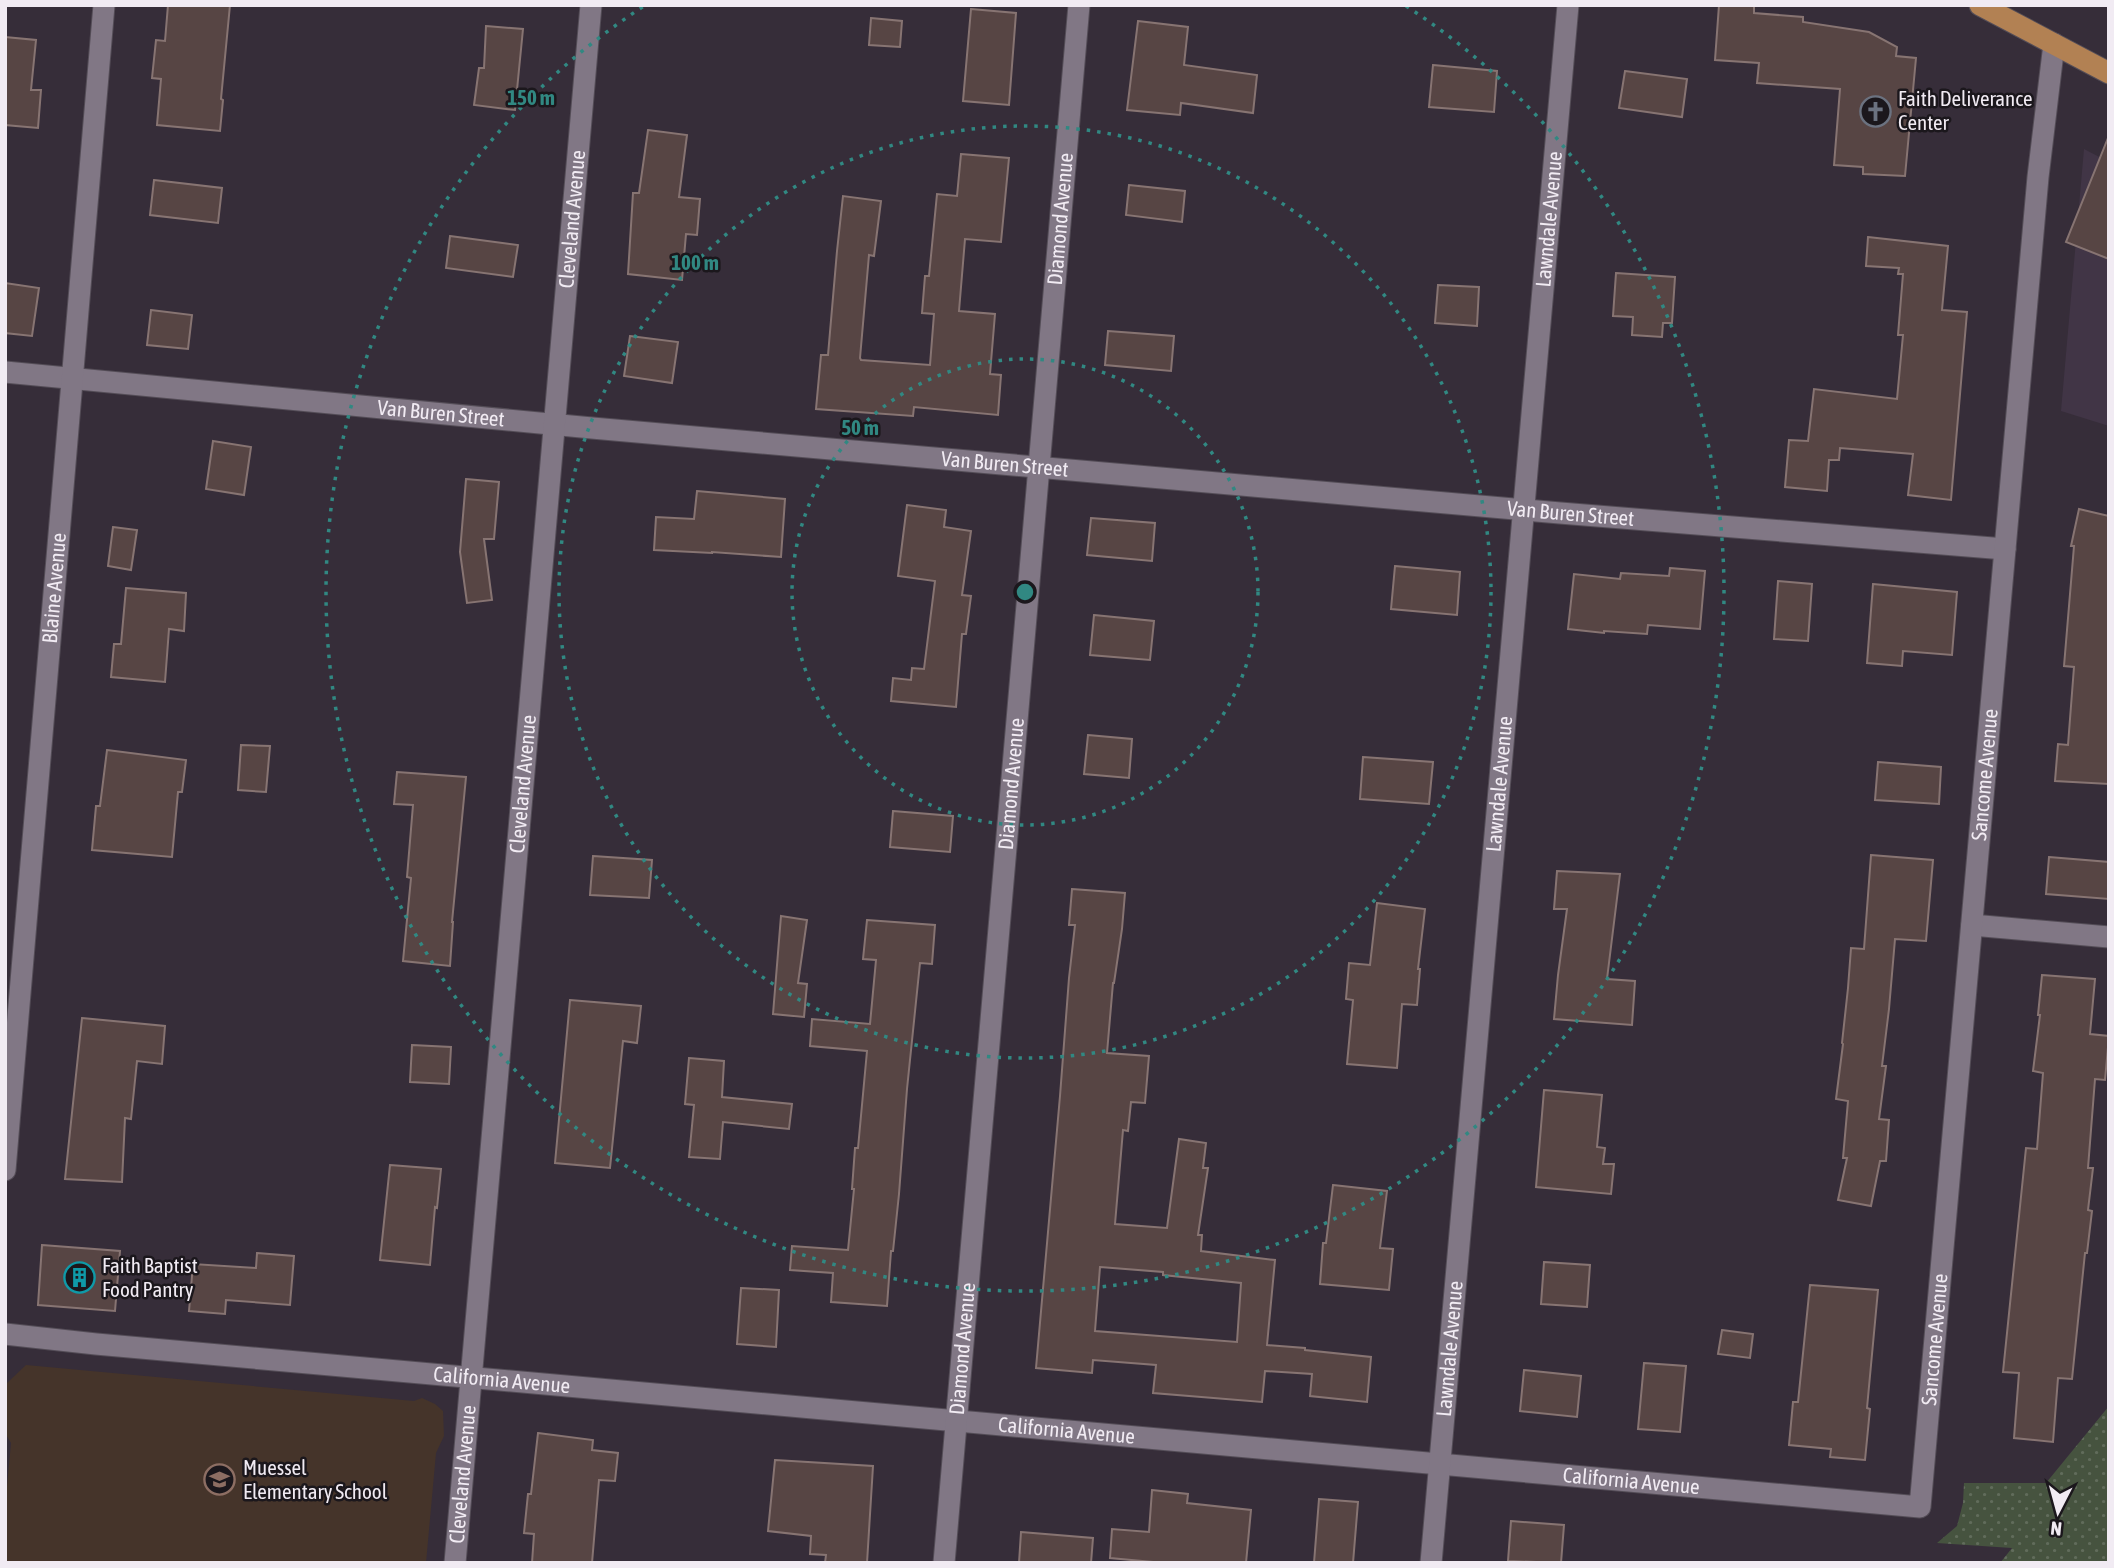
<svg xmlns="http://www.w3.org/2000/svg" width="2114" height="1568" viewBox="0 0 2114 1568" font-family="'Asap Condensed',sans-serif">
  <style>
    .built { fill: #413546 }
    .education { fill: #45342a }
    .green { fill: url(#green-dots) }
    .building { fill: #574544; stroke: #877472; stroke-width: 2; fill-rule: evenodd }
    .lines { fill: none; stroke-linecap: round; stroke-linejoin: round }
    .street-casing { stroke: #544d57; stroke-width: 23 }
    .secondary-casing { stroke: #544d57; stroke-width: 23 }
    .primary-casing { stroke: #544d57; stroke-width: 23 }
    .street { stroke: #817785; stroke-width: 21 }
    .secondary { stroke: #817785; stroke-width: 21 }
    .primary { stroke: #b28153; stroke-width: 21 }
    .ring { fill: none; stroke: #318882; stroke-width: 3.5; stroke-dasharray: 3.5 7 }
    .labels { text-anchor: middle; stroke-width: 5; stroke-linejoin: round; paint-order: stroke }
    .poi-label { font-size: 21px; fill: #f1ebf3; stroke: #1b171c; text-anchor: start }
    .street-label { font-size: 21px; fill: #f1ebf3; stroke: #1b171c }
    .centre { fill: #318882; stroke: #1b171c; stroke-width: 3.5 }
    .ring-label { font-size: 21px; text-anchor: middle; font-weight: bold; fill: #318882; stroke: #1b171c; stroke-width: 5; stroke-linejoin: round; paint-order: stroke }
  </style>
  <defs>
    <pattern id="green-dots" width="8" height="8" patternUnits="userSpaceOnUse" patternTransform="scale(1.75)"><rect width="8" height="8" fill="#46533f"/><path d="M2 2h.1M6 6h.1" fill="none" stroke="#616c5b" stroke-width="1.8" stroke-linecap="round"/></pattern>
  </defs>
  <rect width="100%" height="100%" fill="#362d39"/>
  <path class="built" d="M2084,149L2109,162V426L2061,411Z"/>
  <path class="education" d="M26,1365L414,1401L422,1398L435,1404L443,1411L444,1436L436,1453L426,1563H5V1508L11,1443L5,1433L6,1384Z"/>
  <path class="green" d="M2109,1406V1563H2000L2012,1548L1937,1543L1957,1526L1963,1503L1964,1483H2046Z"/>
  <path class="building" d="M168,5H230L221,99L223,100L220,131L157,125L161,79L152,78L156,40L165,41Z
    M1719,5H1754V13L1803,17V22L1869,32L1897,47L1896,56L1916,58L1905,176L1863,174V167L1834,165L1840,89L1757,83L1759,63L1715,60Z
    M971,9L1016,13L1009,105L963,101Z
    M871,18L902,21L900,47L869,45Z
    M1138,21L1188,27L1184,65L1257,75L1253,113L1181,103L1180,115L1127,110Z
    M486,26L523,29L515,110L474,105L479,68H484Z
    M5,37L36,40L31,90H41L38,128L5,125Z
    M1433,65L1497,71L1494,112L1429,107Z
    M1625,71L1687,79L1682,117L1619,108Z
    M648,130L687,135L679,197L700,199L697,235L686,234L682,280L628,274L633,193H639Z
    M2108,138L2109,139V259L2066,242Z
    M961,154L1009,158L1001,242L965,239L959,311L995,314L990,374L1001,375L998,415L914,407L913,416L816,409L821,355H828L837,251L843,196L881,201L874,256L869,255L860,358L861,360L930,365L934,314L922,313L925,276H929L937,194L957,196Z
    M154,180L222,188L218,223L150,215Z
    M1129,185L1185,191L1182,222L1126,215Z
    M450,236L518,245L513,277L446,268Z
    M1868,237L1948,246L1942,310L1967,312L1951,500L1908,495L1913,454L1840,448L1839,460H1829L1827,491L1785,487L1789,440L1808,441L1814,389L1897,399L1903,335H1898L1903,274H1898L1899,268L1866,266Z
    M1616,273L1675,277L1672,323H1663L1662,337L1632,335L1633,317L1613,316Z
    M5,283L39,288L32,336L5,333Z
    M1438,285L1479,287L1477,326L1435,323Z
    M151,310L192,315L188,349L147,345Z
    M1108,331L1174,336L1171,371L1105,365Z
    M630,336L678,342L672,383L624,376Z
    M213,441L251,447L244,495L206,489Z
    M466,479L499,482L494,539H484L492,600L467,603L460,552Z
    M697,491L785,499L781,557L712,552V553L654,550L656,517L694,519Z
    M907,505L946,510L944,527L971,531L962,595L971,596L966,634H962L956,707L891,701L893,678L911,680L912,668L924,669L935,581L898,576Z
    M2079,509L2109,516V784L2055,781L2058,744L2068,745L2074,667L2064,666L2074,546H2071Z
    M1091,518L1155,523L1152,561L1087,555Z
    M113,527L137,530L131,570L108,566Z
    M1395,566L1460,572L1457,615L1391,609Z
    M1670,568L1705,571L1700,629L1648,625L1647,634L1604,631V633L1568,629L1574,574L1620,579L1621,573L1669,576Z
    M1778,581L1812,584L1808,641L1774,639Z
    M1873,584L1957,592L1952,655L1903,651L1902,666L1867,663Z
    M126,588L186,593L184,631L169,629L165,682L111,677L114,644H121Z
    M1094,615L1154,621L1150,660L1090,655Z
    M1088,735L1132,739L1129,778L1084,774Z
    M241,745L270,746L266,792L238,790Z
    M107,750L186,760L182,792H178L172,857L92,850L96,806H100Z
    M1363,757L1433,762L1429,804L1360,799Z
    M1878,762L1941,767L1939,804L1875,800Z
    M397,772L466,777L452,922H453L450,966L403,961L411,878L407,877L413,805L394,804Z
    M893,811L953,816L950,852L890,847Z
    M1871,855L1933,860L1926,941L1895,939L1889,1009L1882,1066H1886L1879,1119L1889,1120L1886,1161H1880L1871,1206L1838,1200L1847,1158H1843L1848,1101L1836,1099L1843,1044L1842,1043L1848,988L1851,948L1864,949Z
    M593,856L652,860L649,898L590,895Z
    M2049,857L2109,862V899L2046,894Z
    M1557,871L1620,874L1607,979L1635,981L1632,1025L1554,1019L1558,975L1567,909H1554Z
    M1072,889L1125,893L1122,929L1114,983H1113L1107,1053L1149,1056L1145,1103L1131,1102L1128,1131L1123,1130L1115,1224L1167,1228L1179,1139L1206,1143L1203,1168H1208L1198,1235H1202L1201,1251L1275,1260L1267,1345L1305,1348V1350L1371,1357L1367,1402L1310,1396L1312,1374L1265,1371L1262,1402L1153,1393L1156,1365L1093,1360L1092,1373L1036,1368L1060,1096L1069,978L1075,925H1069ZM1100,1267L1163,1272V1275L1241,1283L1237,1342L1095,1331Z
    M1377,903L1425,909L1418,969H1420L1417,1005L1402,1004L1397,1068L1347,1064L1353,1000L1346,999L1349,963L1370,965Z
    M781,916L807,920L798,983L807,984L804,1017L773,1014Z
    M867,920L935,925L932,964L920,963L907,1089L899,1194L893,1251H891L887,1306L831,1302L833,1273L790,1270L792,1246L848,1250L854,1189H852L855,1148H858L867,1051L810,1046L812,1019L870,1024L876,960L863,959Z
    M2042,975L2095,979L2090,1034L2109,1036L2105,1080L2095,1079L2088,1168H2093L2088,1210L2092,1211L2087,1253H2085L2072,1379L2058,1378L2053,1442L2014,1438L2019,1373L2003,1372L2026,1148L2037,1149L2043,1073L2033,1071L2040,1015H2038Z
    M570,1000L641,1006L637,1043L623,1041L610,1168L555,1163Z
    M82,1018L165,1026L162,1064L137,1061L131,1119L125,1118L122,1182L65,1179Z
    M412,1045L451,1047L449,1084L410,1082Z
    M689,1058L724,1061L722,1097L792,1104L789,1129L723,1122L720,1159L689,1157L694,1105L685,1104Z
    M1544,1090L1602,1095L1597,1147L1605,1148L1603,1164H1614L1611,1194L1536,1187Z
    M390,1165L441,1169L437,1208L435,1207L430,1265L380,1260Z
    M1333,1185L1387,1191L1380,1248L1393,1249L1389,1290L1320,1284L1323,1243H1326Z
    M42,1245L120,1251L115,1311L38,1305Z
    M257,1253L294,1256L290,1305L226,1300L225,1314L189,1311L193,1264L256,1268Z
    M1544,1262L1590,1265L1587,1307L1541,1304Z
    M1810,1285L1878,1290L1867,1408L1870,1409L1865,1460L1830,1457L1831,1449L1789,1445L1793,1402H1798Z
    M741,1288L779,1290L776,1347L737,1344Z
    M1722,1330L1753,1334L1750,1358L1718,1354Z
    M1644,1363L1686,1366L1680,1432L1638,1429Z
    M1524,1370L1581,1376L1577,1417L1520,1411Z
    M538,1433L593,1440L592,1450L618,1453L615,1481L599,1480L592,1563H532L534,1534L524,1533L528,1494H531Z
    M775,1460L873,1466L867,1563H825L826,1555L810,1554L811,1536L768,1531Z
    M1152,1490L1188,1494L1187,1503L1251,1510L1246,1563H1164L1110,1558L1112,1529L1149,1532Z
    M1319,1499L1358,1502L1353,1563H1314Z
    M1511,1521L1564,1525L1561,1563L1508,1561Z
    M1021,1532L1093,1538L1091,1563H1019Z"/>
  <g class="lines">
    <defs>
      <g id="street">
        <path id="s1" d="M5,372L592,428L1560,513L2005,549"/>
        <path d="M1972,925L2109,937"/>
        <path id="s2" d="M5,1170L104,5"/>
        <path id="s3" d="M5,1334L96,1344L1920,1507L2038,177L2054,44"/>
        <path id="s4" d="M455,1563L591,5"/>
        <path id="s5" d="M1431,1563L1568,5"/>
      </g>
      <g id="secondary">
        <path id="s6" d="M944,1563L1079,5"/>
      </g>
      <path id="primary" d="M1980,5L2109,73"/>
    </defs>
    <use href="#street" class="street-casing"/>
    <use href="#secondary" class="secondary-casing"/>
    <use href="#primary" class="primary-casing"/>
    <use href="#street" class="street"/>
    <use href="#secondary" class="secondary"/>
    <use href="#primary" class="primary"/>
  </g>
  <g class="ring">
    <circle cx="1025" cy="592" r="233"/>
    <circle cx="1025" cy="592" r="466"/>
    <path d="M1406 6A699 699 0 1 1 644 6"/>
  </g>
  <defs>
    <symbol id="church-ring" viewBox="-11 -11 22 22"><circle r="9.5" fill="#1b171c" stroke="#6b7280" stroke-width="1.5"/><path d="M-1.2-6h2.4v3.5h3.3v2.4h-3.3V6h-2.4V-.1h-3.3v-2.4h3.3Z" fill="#6b7280"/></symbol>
    <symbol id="building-ring" viewBox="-11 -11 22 22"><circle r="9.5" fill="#1b171c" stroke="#0f9aa8" stroke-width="1.5"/><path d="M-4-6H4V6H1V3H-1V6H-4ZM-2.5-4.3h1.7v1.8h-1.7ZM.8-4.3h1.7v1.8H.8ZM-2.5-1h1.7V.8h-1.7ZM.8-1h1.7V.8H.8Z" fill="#0f9aa8"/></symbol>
    <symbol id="school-ring" viewBox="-11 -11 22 22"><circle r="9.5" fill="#1b171c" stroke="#8d6e63" stroke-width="1.5"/><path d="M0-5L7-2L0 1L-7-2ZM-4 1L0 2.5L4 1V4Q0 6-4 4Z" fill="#8d6e63"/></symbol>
  </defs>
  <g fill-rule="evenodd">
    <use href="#church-ring" x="1858" y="94" width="35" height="35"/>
    <use href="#building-ring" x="62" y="1260" width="35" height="35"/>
    <use href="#school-ring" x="202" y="1462" width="35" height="35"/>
  </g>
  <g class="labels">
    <g class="poi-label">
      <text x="1898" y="106">Faith Deliverance<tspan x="1898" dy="24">Center</tspan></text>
      <text x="102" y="1273">Faith Baptist<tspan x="102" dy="24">Food Pantry</tspan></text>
      <text x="243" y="1475">Muessel<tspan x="243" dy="24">Elementary School</tspan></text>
    </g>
    <g class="street-label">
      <text dy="7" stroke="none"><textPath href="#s4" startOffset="1349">Cleveland Avenue</textPath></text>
      <text dy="7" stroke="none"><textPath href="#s6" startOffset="1349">Diamond Avenue</textPath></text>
      <text dy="7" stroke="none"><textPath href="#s5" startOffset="1349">Lawndale Avenue</textPath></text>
      <text dy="7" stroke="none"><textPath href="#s1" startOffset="438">Van Buren Street</textPath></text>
      <text dy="7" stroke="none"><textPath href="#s1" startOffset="1004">Van Buren Street</textPath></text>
      <text dy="7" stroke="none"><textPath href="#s1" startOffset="1572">Van Buren Street</textPath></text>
      <text dy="7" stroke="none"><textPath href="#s2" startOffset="584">Blaine Avenue</textPath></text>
      <text dy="7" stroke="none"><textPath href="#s3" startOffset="2658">Sancome Avenue</textPath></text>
      <text dy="7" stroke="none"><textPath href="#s4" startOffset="782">Cleveland Avenue</textPath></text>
      <text dy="7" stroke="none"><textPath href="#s6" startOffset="782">Diamond Avenue</textPath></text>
      <text dy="7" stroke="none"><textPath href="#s5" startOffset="782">Lawndale Avenue</textPath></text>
      <text dy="7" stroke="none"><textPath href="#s3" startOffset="2091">Sancome Avenue</textPath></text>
      <text dy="7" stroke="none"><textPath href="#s6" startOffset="215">Diamond Avenue</textPath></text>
      <text dy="7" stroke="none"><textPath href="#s5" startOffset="215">Lawndale Avenue</textPath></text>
      <text dy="7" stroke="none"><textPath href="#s3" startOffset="499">California Avenue</textPath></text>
      <text dy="7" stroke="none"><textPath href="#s3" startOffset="1066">California Avenue</textPath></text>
      <text dy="7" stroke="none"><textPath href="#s4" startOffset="89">Cleveland Avenue</textPath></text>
      <text dy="7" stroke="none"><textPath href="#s3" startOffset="1633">California Avenue</textPath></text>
    </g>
  </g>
  <circle cx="1025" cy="592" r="10" class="centre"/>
  <g class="ring-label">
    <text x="531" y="105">150 m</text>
    <text x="695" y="270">100 m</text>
    <text x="860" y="435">50 m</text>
  </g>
  <rect width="2114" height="1568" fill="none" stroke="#f1ebf3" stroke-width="14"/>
  <g transform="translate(2058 1512) rotate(186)" stroke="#1b171c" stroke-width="5" paint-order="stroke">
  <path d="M0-5L12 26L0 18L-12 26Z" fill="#f1ebf3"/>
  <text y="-10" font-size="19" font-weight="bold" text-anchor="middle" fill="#f1ebf3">N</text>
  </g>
</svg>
